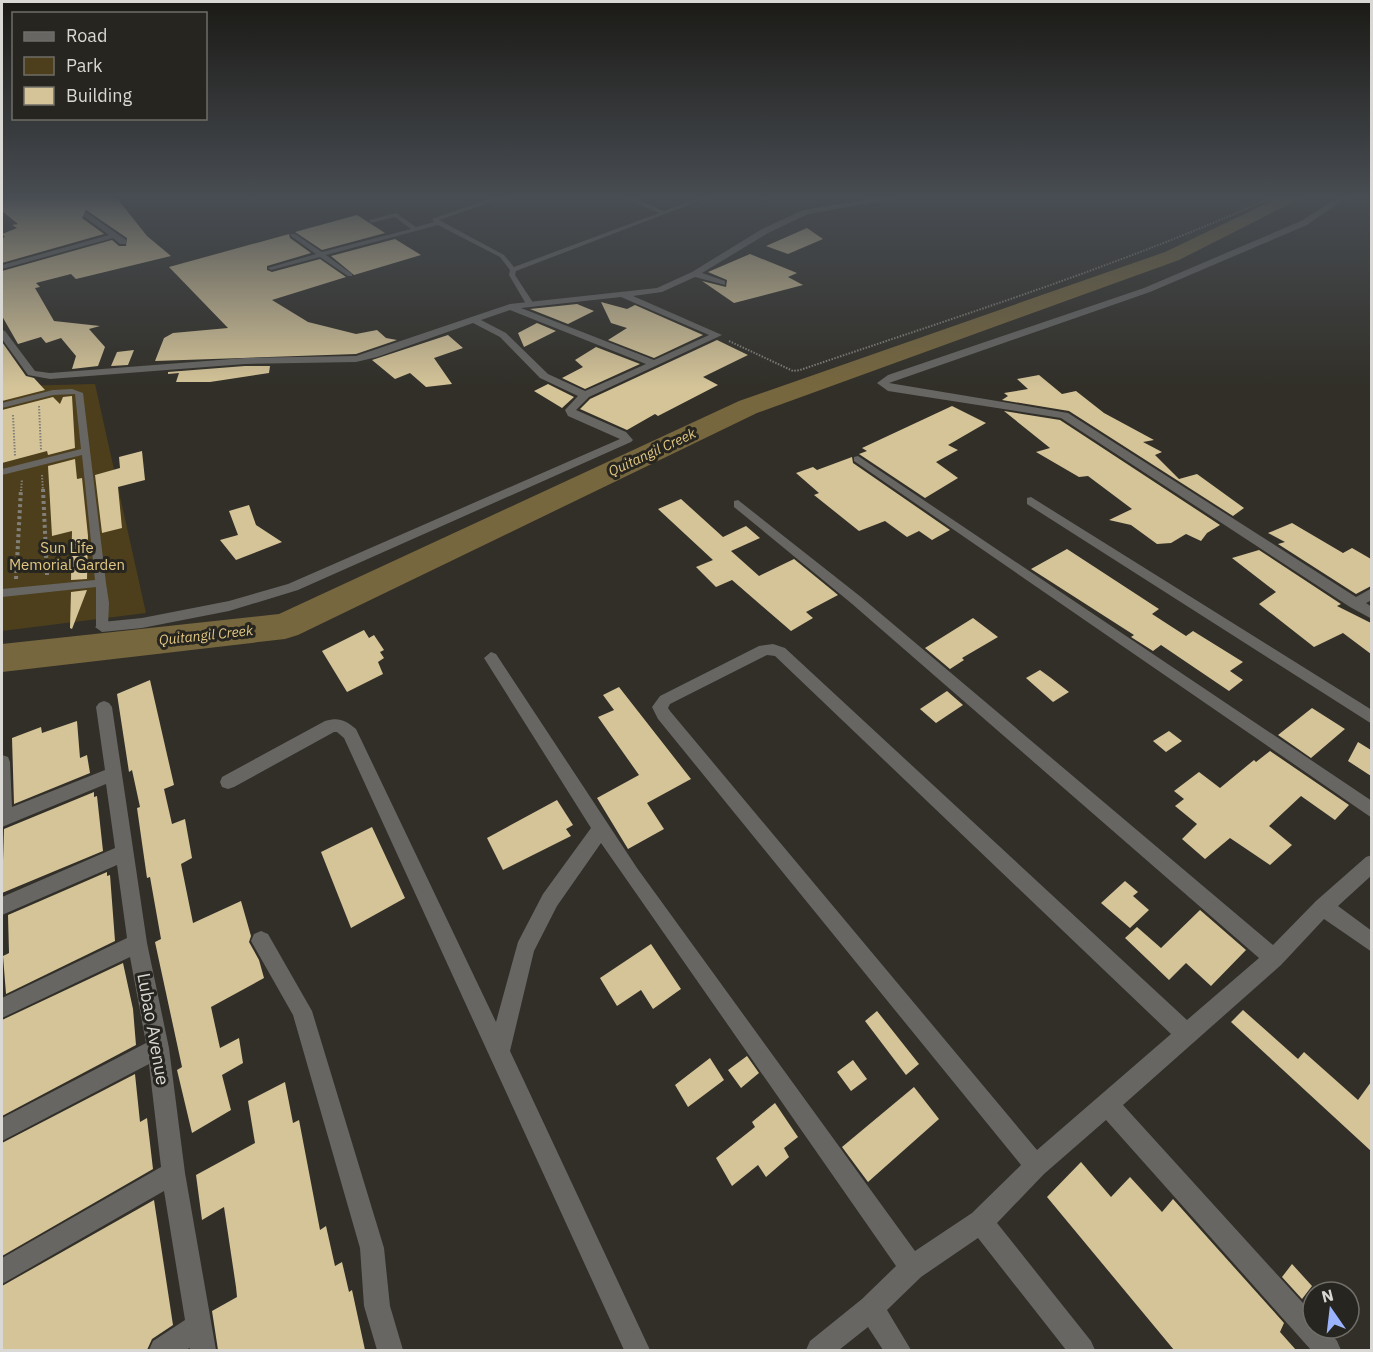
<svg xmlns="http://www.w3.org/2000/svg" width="1373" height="1352" viewBox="0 0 1373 1352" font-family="'IBM Plex Sans',sans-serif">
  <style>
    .green { fill: #4d3f1b }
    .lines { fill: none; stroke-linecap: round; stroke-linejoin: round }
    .river { fill: #77673e; fill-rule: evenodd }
    .building { fill: #d5c498 }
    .path-far1 { stroke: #817f79; stroke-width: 2; stroke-dasharray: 1.5 1.5; stroke-linecap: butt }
    .path { stroke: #817f79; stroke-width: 4; stroke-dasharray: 3 3; stroke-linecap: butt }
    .lane { fill: #676663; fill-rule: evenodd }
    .street { fill: #676663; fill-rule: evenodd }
    .labels { text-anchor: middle; stroke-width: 6; stroke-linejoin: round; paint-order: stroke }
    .far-water-label { font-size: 14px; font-style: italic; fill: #e2c884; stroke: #27251f }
    .park-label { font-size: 15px; fill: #e1c783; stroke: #27251f }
    .near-street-label { font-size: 18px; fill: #dad8d4; stroke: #27251f }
  </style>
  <rect width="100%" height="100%" fill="#312f28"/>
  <path class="green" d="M95,384L146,613L2,631V390L17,386Z"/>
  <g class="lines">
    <path class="river" d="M1280,197H1303L1179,260L757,413L298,635L285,639L2,672V644L279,614L739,401L1165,252Z"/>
  </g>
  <path class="building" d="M2,197H116L147,236L171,256L76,279L71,274L36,283L40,287L35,288L54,321L100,326L89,329L105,347L98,366L72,369L76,356L61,338L46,343L41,337L18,344L2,316V271L112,240L119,246H126L127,238L86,210L82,218L104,234L2,263V238L5,237L2,234L17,228L12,225L18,224L2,211Z
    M357,215L385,233L322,250L295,232Z
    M807,228L823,239L788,254L766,246Z
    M289,234L290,238L311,253L267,266V270L272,272L320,259L346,277L272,300L308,322L356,334L377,330L386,338L397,340L356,354L155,361L164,338L173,333L228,328L169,267Z
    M395,239L421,255L354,275L331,256Z
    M750,254L797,273L788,277L803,285L734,303L702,281L726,287L727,280L708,272Z
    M601,302L627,309L635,305L703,335L654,358L608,340L627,328L611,323Z
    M577,304L594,311L568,324L530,309Z
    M537,323L556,331L524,347L518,333Z
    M448,335L463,348L434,358L452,384L426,387L410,373L395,379L372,360Z
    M717,340L748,355L703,377L718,385L658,416L655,414L627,430L580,409L590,399Z
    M2,342L26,376L34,378L45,390L2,401Z
    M596,347L640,364L585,389L562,378L583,367L575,360Z
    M134,350L128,365L111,366L117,352Z
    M245,366H270L269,373L210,382H176L179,373L168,374V372Z
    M1039,375L1062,394L1076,391L1104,413L1154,440L1143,442L1162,452L1155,455L1179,479L1197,474L1244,508L1233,516L1069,411L1002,400L1008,396L1004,393L1028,389L1017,379Z
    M548,384L574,397L562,408L534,391Z
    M72,396L75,448L48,455L47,451L2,463V410L53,397L60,404L63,397Z
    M952,406L986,423L948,445L958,450L936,462L958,478L925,498L859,454L867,451L862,448Z
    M1004,411L1060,420L1220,525L1207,533L1201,541L1186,534L1171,543L1157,544L1131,525L1109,520L1132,509L1088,476L1079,477L1036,452L1050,448Z
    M142,451L145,480L118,487L122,528L102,533L95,475L120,468L119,457Z
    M852,457L853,463L950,530L932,540L919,531L907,537L885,521L859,531L814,495L819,493L796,473L813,467L817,470Z
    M75,459L77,479L82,478L88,536L87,579L71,580L72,531L52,536L48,466Z
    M681,499L723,537L746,526L760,538L731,551L759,576L794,559L838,595L806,612L813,618L791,631L732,580L716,587L696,567L713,560L658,509Z
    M249,505L256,525L282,542L236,560L220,540L238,535L229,511Z
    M1292,523L1343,553L1352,548L1371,559V586L1356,594L1278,544L1285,542L1268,533Z
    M1067,549L1159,609L1152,614L1186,636L1193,631L1243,662L1230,671L1243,680L1229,691L1161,645L1153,651L1131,637L1134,635L1031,569Z
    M1259,550L1341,604L1337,606L1371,623V654L1343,633L1314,647L1259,604L1276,592L1232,558Z
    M87,590L72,629L70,628L71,592Z
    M973,618L998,637L962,658L964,660L950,669L925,648Z
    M364,630L369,638L374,635L384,650L380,652L384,658L378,662L383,674L347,692L322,651Z
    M1040,670L1051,678L1069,692L1053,702L1026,678Z
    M150,680L174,785L164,789L172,824L185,819L192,858L181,864L193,923L241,901L251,936L249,942L259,960L264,978L211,1007L220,1048L239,1038L243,1063L222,1075L231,1110L192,1133L177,1070L182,1067L155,942L161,939L150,877L147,878L137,808L140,807L132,770L129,772L117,694Z
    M619,687L691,779L647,803L664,829L628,849L597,798L639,775L598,717L614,710L603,695Z
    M947,691L963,705L936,723L920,709Z
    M1312,708L1345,729L1311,758L1278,735Z
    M77,721L80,758L87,755L90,773L14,804L12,738L41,727L42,733Z
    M1169,731L1182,741L1166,752L1153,741Z
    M1358,742L1371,750V776L1348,761Z
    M1270,751L1349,805L1335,820L1301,796L1269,826L1292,845L1270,865L1230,838L1205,859L1182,839L1197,824L1175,806L1184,799L1174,791L1199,772L1220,788L1254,760L1256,762Z
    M94,792V797L97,796L103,851L2,893L4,829Z
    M557,800L573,825L566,829L571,836L503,870L487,838Z
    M372,827L405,898L351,928L321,852Z
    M107,872V876L110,875L115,941L6,994L3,956L9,953L8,915Z
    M1125,881L1138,892L1133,896L1149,910L1130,928L1101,903Z
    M1200,910L1246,950L1211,986L1186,963L1169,980L1125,938L1137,927L1161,948Z
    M651,944L681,989L653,1009L641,990L617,1006L600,978Z
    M123,963L133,1009L136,1045L2,1116V1020Z
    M1243,1010L1298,1059L1304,1052L1358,1100L1371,1082V1151L1231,1022Z
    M877,1011L919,1064L906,1075L865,1021Z
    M747,1056L759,1073L741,1088L728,1070Z
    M710,1058L724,1080L688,1107L675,1085Z
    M853,1060L867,1079L851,1091L837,1072Z
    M135,1074L140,1122L147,1118L153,1169L2,1256V1143Z
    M285,1082L293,1123L299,1120L320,1230L326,1226L335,1266L342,1262L349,1292L352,1290L365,1350H218L212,1311L237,1297L236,1287L224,1207L202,1220L196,1175L255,1143L248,1101Z
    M914,1087L939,1119L868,1182L842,1147Z
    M775,1103L798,1137L784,1148L789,1157L766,1177L758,1165L732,1186L716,1158L755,1127L752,1122Z
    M1081,1162L1111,1197L1130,1177L1162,1212L1173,1199L1284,1323L1280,1332L1296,1350H1174L1047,1197Z
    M154,1200L173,1325L152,1339L147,1350H2V1286Z
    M1292,1264L1312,1286L1302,1299L1282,1277Z"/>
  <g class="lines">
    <path class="path-far1" d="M729,341L793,371L800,370C959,316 1120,266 1273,197
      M39,406L41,450
      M13,415L15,456
      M42,475L43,491
      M21,491L22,479"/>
    <path class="path" d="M43,489L47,575
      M16,579L21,489"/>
    <path class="lane" d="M495,197H505L439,220L504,255L514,267L659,213L622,197H631L664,211L700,197H709L516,271L515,275L534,304L530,306L526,304L509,275L510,270L500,257L438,225L326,255L352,274V276H348L320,257L271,270L268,268L316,254L291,236V234H295L322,252L411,229L395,217L371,223L369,220L396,213L416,227L434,222L432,219Z
      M72,389L83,393L106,583L109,603L108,627L102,631L96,627V587L2,597V589L95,580L82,455L2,475V469L81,449L75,394L53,395L2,408V403L53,390Z"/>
    <path class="street" d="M883,197H902L808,214L768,233L702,273L725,281V285L695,277L662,292L633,296L722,335L589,397L576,410L626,432L633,440L631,442L298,590L229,611L142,628L102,632L95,627L102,622L142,618L229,601L288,584L620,439L568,416L565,410L578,396L540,378L500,337L473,323L377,357L356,362L245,364L50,379L28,375L2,339V330L5,331L35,371L50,373L245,358L356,356L510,304L657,288L692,272L762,229L803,210ZM621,297L709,335L654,360L521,308ZM510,310L646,364L585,391L548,374L506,333L481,320Z
      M1339,197H1347L1307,225L1150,292L889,383L1068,413L1356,597L1372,588V600L1366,603L1372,607V619L1350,607L1061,418L888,391L877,383L888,375L1144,288L1301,221Z
      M86,212L126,240V244H120L113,238L2,269V265L109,235L83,216Z
      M858,456L1372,801V818L854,461V457Z
      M1031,497L1372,710V724L1027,504V498Z
      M738,500L861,597L1273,945L1316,901L1366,857L1372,855V875L1338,906L1372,931V952L1324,919L1281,965L1123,1105L1313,1314V1328H1326L1337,1341L1341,1350H1311L1106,1120L1044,1174L997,1223L1091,1341L1095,1350H1066L978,1238L921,1277L887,1310L911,1350H883L868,1327L839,1350H806L810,1341L862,1299L896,1266L601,843L557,906L534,951L510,1051L650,1350H624L344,738L337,732H334L234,787L228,789L222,787L220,782L222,777L325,721C339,717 345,720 356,729L496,1022L518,942L543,894L591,828L484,658L491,652L496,654L637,868L915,1251L972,1213L1021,1165L658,719L652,707L660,696L759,646L773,644L785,648L1187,1020L1259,958L851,603L734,507V501ZM767,655L775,656L1171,1034L1037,1150L670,711L668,708L670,704Z
      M104,701L109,703L112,707L147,943L169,1048L185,1173L216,1350H190V1348L185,1350H149L153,1341L185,1320L164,1191L2,1284V1258L161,1167L149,1064L2,1141V1118L146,1043L130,957L2,1018V998L127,938L117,865L2,915V897L115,848L106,784L2,827V755L8,757L10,762L12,807L105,770L96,707L99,703Z
      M261,931L268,934L312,1011L384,1248L390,1306L403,1350H377L364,1306L360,1248L293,1015L251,941L254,934Z"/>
  </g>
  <linearGradient id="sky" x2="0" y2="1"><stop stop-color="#1b1a16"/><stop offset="0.51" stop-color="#484d53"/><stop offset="1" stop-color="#484d53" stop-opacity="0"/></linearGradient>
  <rect width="1373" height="387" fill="url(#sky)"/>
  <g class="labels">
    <g class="far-water-label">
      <text transform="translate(652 452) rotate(-25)" y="5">Quitangil Creek</text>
      <text transform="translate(206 635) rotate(-6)" y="5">Quitangil Creek</text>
    </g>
    <g class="park-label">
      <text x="67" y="553">Sun Life<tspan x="67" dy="17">Memorial Garden</tspan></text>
    </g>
    <g class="near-street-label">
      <text transform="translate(153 1029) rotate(80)" y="6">Lubao Avenue</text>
    </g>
  </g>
  <rect width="1373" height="1352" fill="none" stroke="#dad8d4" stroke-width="6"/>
  <rect x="12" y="12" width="195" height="108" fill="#27251f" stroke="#6f6d67" stroke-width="1.5"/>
  <rect x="24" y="32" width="30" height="9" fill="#676663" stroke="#6f6d67" stroke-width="1.5"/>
  <text x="66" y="42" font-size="18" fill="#dad8d4">Road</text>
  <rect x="24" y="57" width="30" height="18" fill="#4d3f1b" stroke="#6f6d67" stroke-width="1.5"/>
  <text x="66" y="72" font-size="18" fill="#dad8d4">Park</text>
  <rect x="24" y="87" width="30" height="18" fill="#d5c498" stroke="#6f6d67" stroke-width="1.5"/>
  <text x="66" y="102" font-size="18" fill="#dad8d4">Building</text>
  <g transform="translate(1331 1310) rotate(346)"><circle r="28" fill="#27251f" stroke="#6f6d67" stroke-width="1.5"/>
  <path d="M0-4.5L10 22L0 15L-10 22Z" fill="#9bb4fd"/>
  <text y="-9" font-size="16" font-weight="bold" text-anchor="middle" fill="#dad8d4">N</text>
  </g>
</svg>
